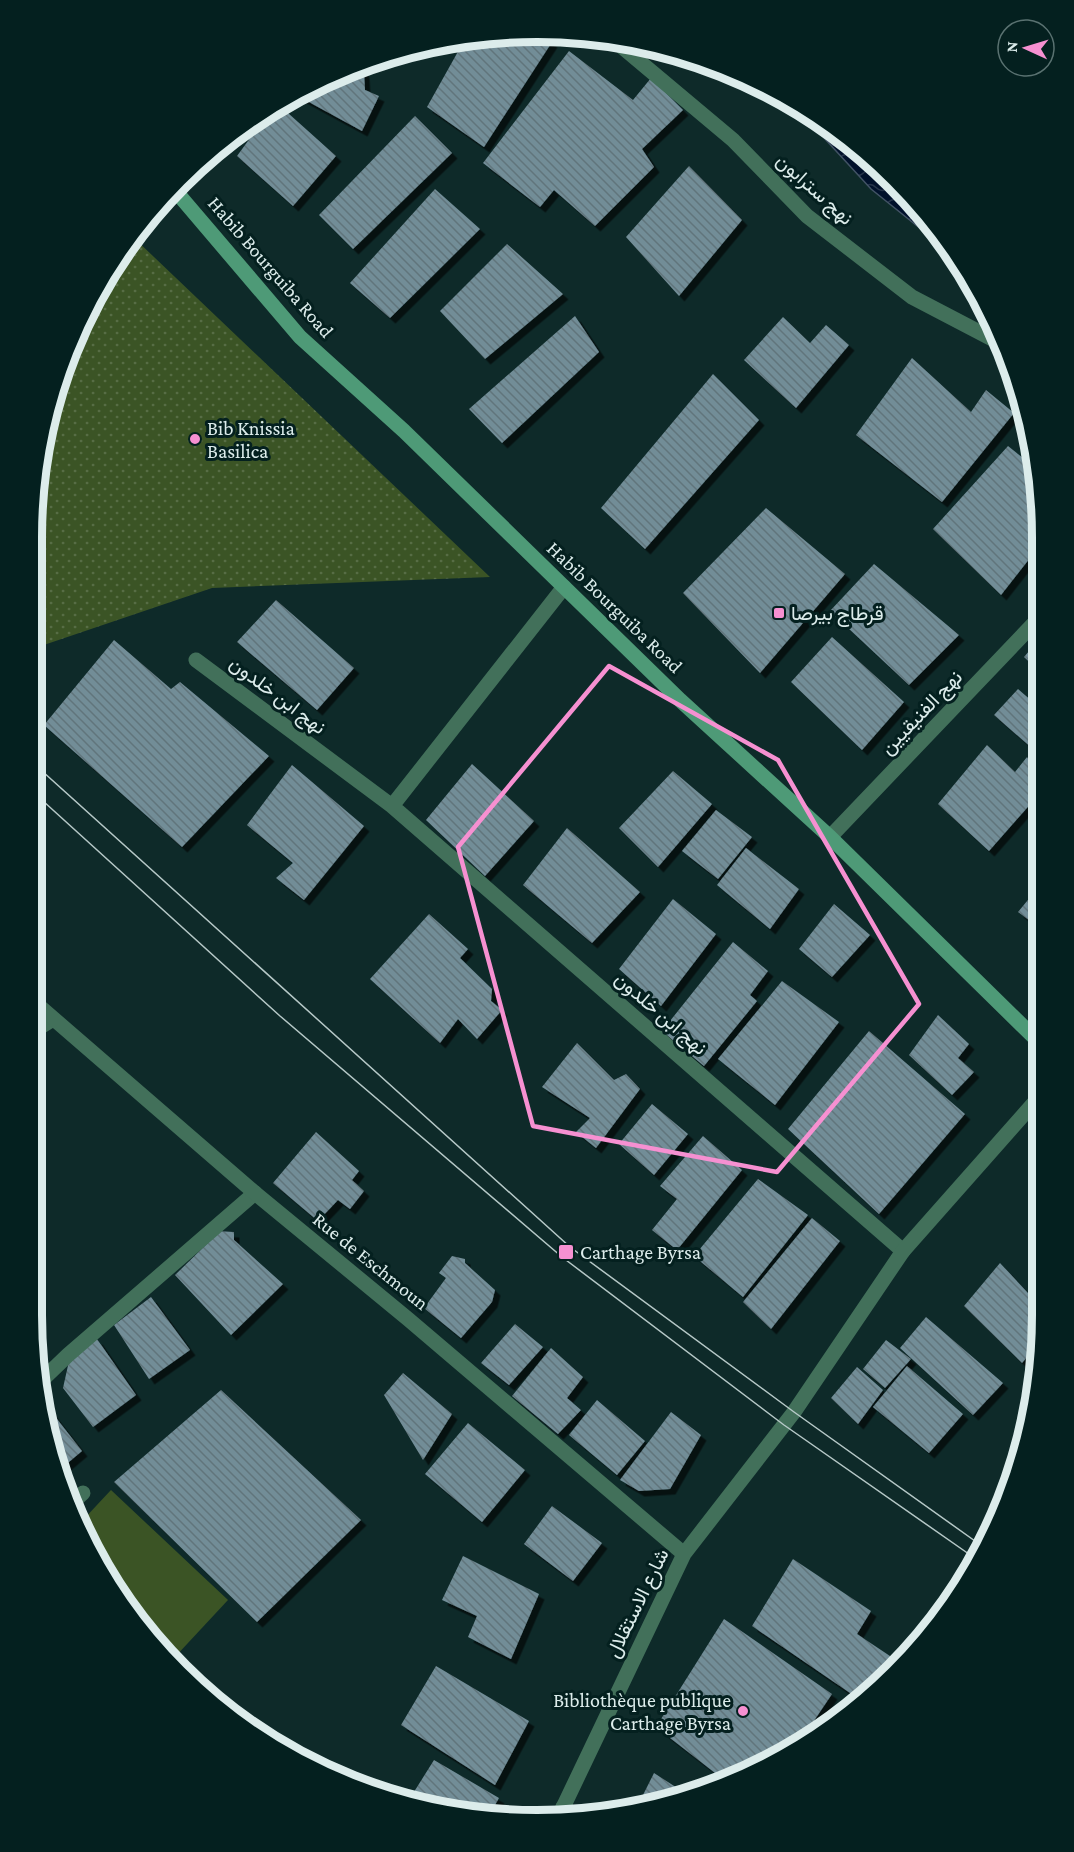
<svg xmlns="http://www.w3.org/2000/svg" width="1074" height="1852" viewBox="0 0 1074 1852" font-family="'Crimson Pro',Vazirmatn,serif">
  <style>
    .grass { fill: url(#grass-dots) }
    .pitch { fill: #3b5425 }
    .water { fill: url(#water-waves); stroke: #425365; stroke-width: 1.5 }
    .building { fill: url(#building-back-hatch); filter: url(#shadow) }
    .lines { fill: none; stroke-linecap: round; stroke-linejoin: round }
    .service { stroke: #42705a; stroke-width: 15 }
    .minor { stroke: #42705a; stroke-width: 15 }
    .tertiary { stroke: #42705a; stroke-width: 15 }
    .secondary { stroke: #4e9a77; stroke-width: 15 }
    .tram { stroke: #b6c8c7; stroke-width: 1.5 }
    .marked { fill: none; stroke: #f690d1; stroke-width: 4.5; stroke-linejoin: round }
    .poi-dot { fill: #f690d1; stroke: #04201f; stroke-width: 2 }
    .labels { text-anchor: middle; stroke-width: 6; stroke-linejoin: round; paint-order: stroke }
    .street-label { font-size: 20px; fill: #dceceb; stroke: #04201f }
    .poi-label { font-size: 20px; fill: #dceceb; stroke: #04201f; text-anchor: start }
    .rim { fill: none; stroke: #dceceb; stroke-width: 8 }
  </style>
  <defs>
    <pattern id="grass-dots" width="8" height="8" patternUnits="userSpaceOnUse" patternTransform="scale(1.5)"><rect width="8" height="8" fill="#3b5425"/><path d="M2 2h.1M6 6h.1" fill="none" stroke="#576d45" stroke-width="1.8" stroke-linecap="round"/></pattern>
    <pattern id="water-waves" width="16" height="10" patternUnits="userSpaceOnUse" patternTransform="scale(1.5)"><rect width="16" height="10" fill="#00112b"/><path d="M0 5q4-4 8 0t8 0" fill="none" stroke="#25344a"/></pattern>
    <pattern id="building-back-hatch" width="6" height="6" patternUnits="userSpaceOnUse" patternTransform="scale(1.5)"><rect width="6" height="6" fill="#728d97"/><path d="M-1 5l2 2M0 0l6 6M5-1l2 2" fill="none" stroke="#61747b"/></pattern>
    <filter id="shadow"><feDropShadow dx="5.5" dy="5.5" stdDeviation="0" flood-color="#0009"/></filter>
  </defs>
  <rect width="100%" height="100%" fill="#0e2a29"/>
  <path class="grass" d="M133,237L490,577L212,588L32,649L33,504L58,374L117,256Z"/>
  <path class="pitch" d="M111,1490L228,1600L174,1658L136,1622L82,1521Z"/>
  <path class="water" d="M791,102L818,117L895,180L952,254L871,189Z"/>
  <path class="building" d="M534,32L552,42L484,147L427,107L465,39Z
    M569,51L633,100L651,78L683,110L642,149L654,167L595,226L554,190L540,207L483,163Z
    M361,65L364,73L365,90L379,96L362,131L296,95L343,70Z
    M279,105L336,156L293,206L237,156L272,108Z
    M415,116L452,153L353,249L319,215Z
    M689,166L742,220L679,296L626,237Z
    M435,189L480,229L390,318L350,283Z
    M507,244L563,294L485,359L440,311Z
    M575,316L599,352L502,443L469,409Z
    M783,317L810,343L826,325L849,345L796,408L744,360Z
    M912,358L971,412L986,390L1014,413L942,502L856,435Z
    M713,374L759,420L645,549L601,508Z
    M1008,446L1034,467L1041,504V544L1001,595L933,529Z
    M766,508L845,574L760,673L683,593Z
    M874,564L959,635L909,685L830,611Z
    M276,600L354,668L317,710L237,642Z
    M832,637L904,702L862,750L791,682Z
    M1041,637V673L1024,657Z
    M114,640L171,689L180,682L269,756L182,847L44,725Z
    M1018,689L1041,709V756L994,715Z
    M987,745L1015,772L1027,757L1041,773V792L989,851L938,804Z
    M472,764L534,821L485,876L426,820Z
    M292,765L364,826L304,900L276,878L293,863L247,825Z
    M673,771L712,804L658,867L619,828Z
    M716,810L752,837L718,879L682,851Z
    M567,828L640,892L592,943L523,885Z
    M746,848L799,889L770,929L717,885Z
    M1041,884V929L1018,912Z
    M673,899L716,934L661,1006L619,969Z
    M834,904L870,935L832,977L799,949Z
    M429,914L468,949L460,958L492,989L491,1001L502,1010L477,1039L458,1019L440,1043L370,979Z
    M733,942L768,971L750,995L757,1001L704,1066L662,1031Z
    M782,981L839,1022L775,1105L718,1059Z
    M938,1015L969,1044L958,1058L974,1072L952,1095L909,1055Z
    M869,1031L965,1114L879,1214L788,1129Z
    M577,1043L614,1080L626,1074L640,1089L596,1148L576,1132L590,1118L542,1087Z
    M652,1104L688,1134L654,1175L619,1144Z
    M316,1132L359,1171L352,1180L364,1191L350,1209L338,1200L318,1221L273,1183Z
    M703,1136L742,1170L677,1250L652,1230L677,1199L660,1186Z
    M758,1179L808,1215L743,1297L694,1256Z
    M1041,1182V1199L1033,1192Z
    M812,1218L840,1241L771,1329L743,1302Z
    M217,1231L234,1232V1240L283,1284L231,1335L175,1275L215,1236Z
    M452,1256L465,1259V1263L495,1290L492,1302L461,1338L424,1308L446,1278L439,1273Z
    M1000,1263L1041,1307V1340L1022,1363L964,1306Z
    M151,1297L190,1350L149,1379L114,1325Z
    M926,1317L1003,1383L973,1415L900,1348Z
    M515,1324L543,1347L509,1385L481,1363Z
    M97,1339L136,1395L93,1427L63,1388L69,1361Z
    M886,1340L911,1359L885,1388L863,1369Z
    M551,1348L583,1377L567,1398L581,1410L558,1434L512,1396Z
    M907,1366L963,1414L929,1453L873,1407Z
    M857,1367L883,1390L858,1424L831,1398Z
    M403,1373L452,1414L423,1460L384,1395Z
    M221,1390L361,1520L257,1622L114,1482Z
    M597,1400L645,1441L617,1475L569,1435Z
    M46,1405L82,1451L57,1472Z
    M671,1412L701,1435L670,1489L639,1491L620,1480Z
    M468,1423L525,1470L482,1522L425,1474Z
    M1005,1496H1006L990,1530L984,1527Z
    M552,1506L602,1543L573,1581L524,1544Z
    M463,1556L539,1594L511,1659L468,1637L477,1616L442,1600Z
    M793,1559L871,1611L857,1634L899,1662L870,1695L841,1713L853,1695L752,1626Z
    M724,1619L832,1694L803,1737L728,1783L656,1727Z
    M436,1666L529,1721L495,1785L401,1725Z
    M434,1760L499,1798L491,1812L407,1803Z
    M654,1773L685,1793L645,1802L641,1799Z"/>
  <g class="lines">
    <path class="service" d="M72,1503L83,1493"/>
    <path class="minor" d="M619,40L621,46L733,140L807,216L912,297L1002,344
      M196,660L392,806L903,1251
      M392,806L564,587
      M830,837L1041,616
      M32,1032L53,1019
      M42,1380L68,1355L255,1193
      M563,1807L578,1817"/>
    <path class="tertiary" d="M32,1000L255,1193L408,1319L684,1554
      M558,1818L684,1554L794,1412L903,1251L1041,1095"/>
    <path class="secondary" d="M173,188L300,337L404,431L680,700L830,837L1041,1044"/>
    <path class="tram" d="M32,762L570,1247L794,1412L982,1546
      M32,791L280,1016L562,1257L784,1425L976,1559"/>
  </g>
  <path class="marked" d="M609,666L778,760L919,1004L777,1172L533,1126L458,847Z"/>
  <g class="poi-dot">
    <circle cx="195" cy="439" r="6"/>
    <rect x="773" y="607" width="12" height="12" rx="3"/>
    <rect x="558" y="1244" width="16" height="16" rx="3"/>
    <circle cx="743" cy="1711" r="6"/>
  </g>
  <g class="labels">
    <g class="street-label">
      <text transform="translate(815 189) rotate(42)" y="7">نهج سترابون</text>
      <text transform="translate(271 267) rotate(49)" y="7">Habib Bourguiba Road</text>
      <text transform="translate(615 607) rotate(44)" y="7">Habib Bourguiba Road</text>
      <text transform="translate(278 695) rotate(37)" y="7">نهج ابن خلدون</text>
      <text transform="translate(921 712) rotate(-46)" y="7">نهج الفنيقيين</text>
      <text transform="translate(661 1013) rotate(41)" y="7">نهج ابن خلدون</text>
      <text transform="translate(371 1261) rotate(39)" y="7">Rue de Eschmoun</text>
      <text transform="translate(637 1603) rotate(-64)" y="7">شارع الاستقلال</text>
    </g>
    <g class="poi-label">
      <text x="207" y="435">Bib Knissia<tspan x="207" dy="23">Basilica</tspan></text>
      <text x="791" y="620">قرطاج بيرصا</text>
      <text x="580" y="1259">Carthage Byrsa</text>
      <text x="731" y="1707" text-anchor="end">Bibliothèque publique<tspan x="731" dy="23">Carthage Byrsa</tspan></text>
    </g>
  </g>
  <path d="M0 0H1074V1852H0ZM537 42H537A495 495 0 0 1 1032 537V1315A495 495 0 0 1 537 1810H537A495 495 0 0 1 42 1315V537A495 495 0 0 1 537 42Z" fill="#04201f" fill-rule="evenodd"/>
  <path class="rim" d="M537 42H537A495 495 0 0 1 1032 537V1315A495 495 0 0 1 537 1810H537A495 495 0 0 1 42 1315V537A495 495 0 0 1 537 42Z"/>
  <g transform="translate(1026 48) rotate(274)"><circle r="28" fill="#04201f" stroke="#5a7271" stroke-width="1.5"/>
  <path d="M0-4.5L10 22L0 15L-10 22Z" fill="#f690d1"/>
  <text y="-9" font-size="16" font-weight="bold" text-anchor="middle" fill="#dceceb">N</text>
  </g>
</svg>
